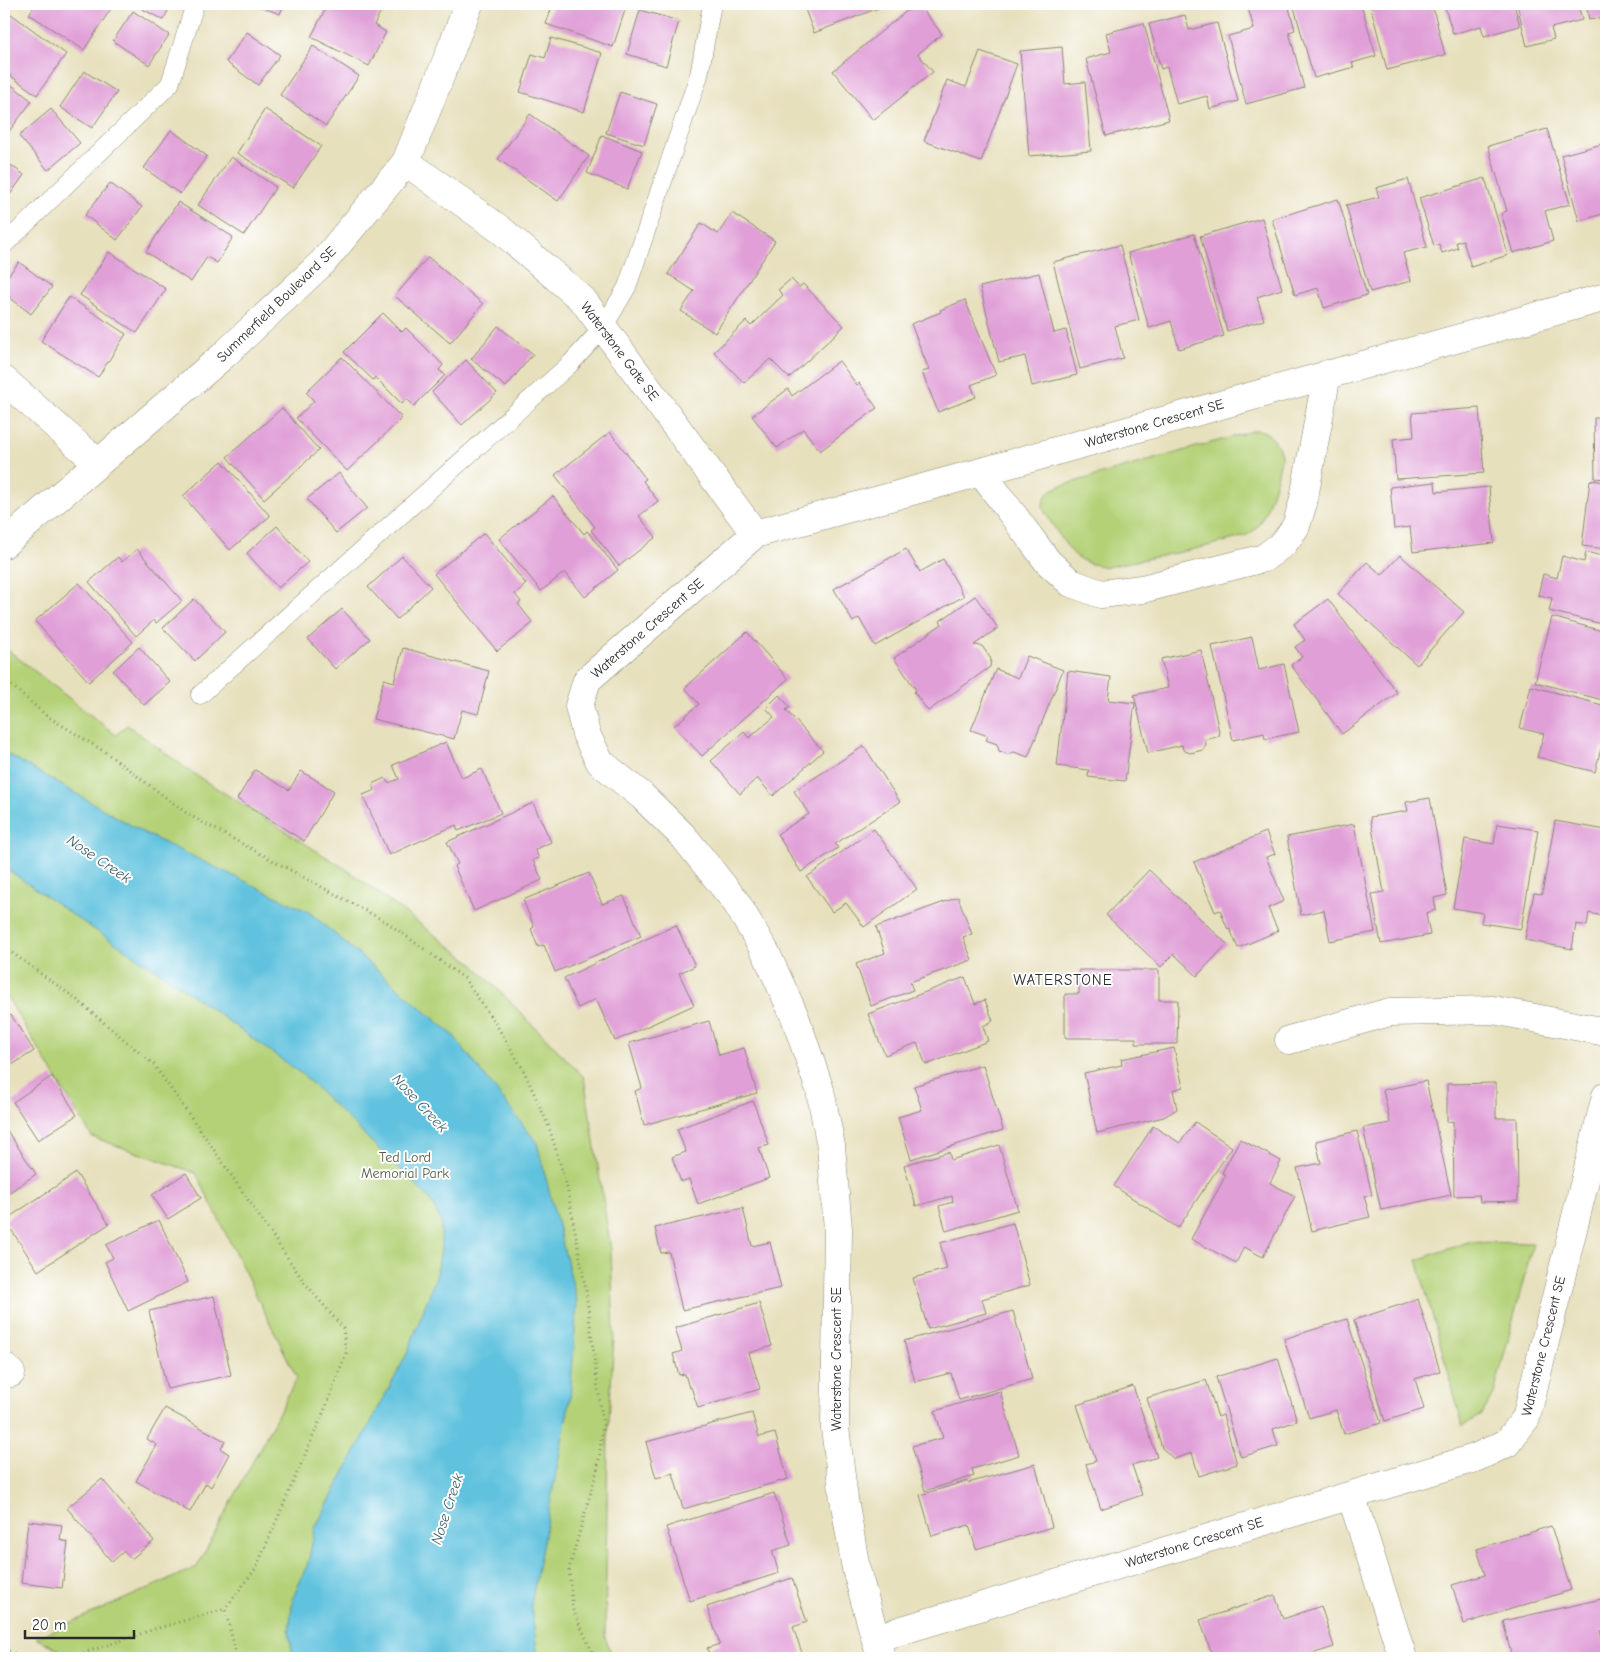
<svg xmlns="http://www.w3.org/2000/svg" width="1610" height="1662" viewBox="0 0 1610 1662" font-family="'Comic Neue',sans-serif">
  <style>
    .green { fill: #b4d177; stroke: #707e51 }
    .water { fill: #60c2de; stroke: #467684 }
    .building { fill: #e09fd7 }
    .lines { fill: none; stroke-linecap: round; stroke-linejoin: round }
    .service-casing { stroke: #898674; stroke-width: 19 }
    .minor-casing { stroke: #898674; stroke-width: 29 }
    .tertiary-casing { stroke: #898674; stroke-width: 29 }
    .path { stroke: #898674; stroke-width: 3; stroke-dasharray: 1 4; stroke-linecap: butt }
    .service { stroke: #fff; stroke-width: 18 }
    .minor { stroke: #fff; stroke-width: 28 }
    .tertiary { stroke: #fff; stroke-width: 28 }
    .labels { text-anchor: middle; stroke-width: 4; stroke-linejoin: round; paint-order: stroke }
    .street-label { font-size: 14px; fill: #2b2b2b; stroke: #fff }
    .park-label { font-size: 14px; fill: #545d42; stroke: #fff }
    .water-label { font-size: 15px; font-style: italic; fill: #3e606a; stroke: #fff }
    .neighbourhood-label { font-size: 15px; letter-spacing: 1px; fill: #2b2b2b; stroke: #fff }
  </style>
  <rect width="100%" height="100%" fill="#fff"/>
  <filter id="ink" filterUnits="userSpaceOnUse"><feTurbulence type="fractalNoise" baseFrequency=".02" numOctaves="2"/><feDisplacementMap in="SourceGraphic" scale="10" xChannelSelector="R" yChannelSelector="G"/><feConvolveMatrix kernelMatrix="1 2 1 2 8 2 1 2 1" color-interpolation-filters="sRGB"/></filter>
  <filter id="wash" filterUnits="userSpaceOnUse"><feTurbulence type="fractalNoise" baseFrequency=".0096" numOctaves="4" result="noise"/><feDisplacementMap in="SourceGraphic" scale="20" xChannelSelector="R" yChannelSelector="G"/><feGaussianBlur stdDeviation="1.12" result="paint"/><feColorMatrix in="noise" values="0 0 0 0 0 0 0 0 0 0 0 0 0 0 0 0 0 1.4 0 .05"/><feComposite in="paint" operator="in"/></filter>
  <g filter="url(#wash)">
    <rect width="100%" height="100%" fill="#e7e0bd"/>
    <path class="green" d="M1256,430C1256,430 1263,431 1263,431C1272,435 1282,449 1281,459C1278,476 1266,522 1252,532C1245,537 1235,539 1227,541C1188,552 1147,558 1107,567C1097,565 1086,564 1077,557C1066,548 1051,522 1043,509C1043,496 1048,491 1060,486Z
      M4,647L116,735L127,725L197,776L349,871L471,962L584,1077L611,1250L614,1335L608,1438L605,1637L613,1658H74L36,1638L197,1567L297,1378L196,1173L92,1137L4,992Z
      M1468,1242L1533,1243L1494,1394L1482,1414L1463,1426L1417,1260Z"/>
    <path class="water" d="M4,752L146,834L309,912L453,1035L537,1143L577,1301L570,1399L531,1605L538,1658H293L289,1631L293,1598L308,1563L315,1528L407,1354L437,1274L441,1248V1222L430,1199L303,1075L167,977L77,918L4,867Z"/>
    <g id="blocks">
      <path class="building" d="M36,4H114L84,50L29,14Z
        M133,4H172L163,20Z
        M253,4H284L280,14Z
        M328,4H377L383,7L374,25L386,32L369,66L311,37Z
        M553,4H627L613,47L546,24Z
        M803,4H889L814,33Z
        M915,4H918L942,34L918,54L933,72L873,120L833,71Z
        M1247,4H1288L1295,30L1289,32L1304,88L1246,104L1228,36L1254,29Z
        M1293,4H1361L1376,56L1352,63L1354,67L1314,78Z
        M1370,4H1432L1445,55L1387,70Z
        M1444,4H1514L1520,26L1484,36L1481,26L1453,34Z
        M1517,4H1578L1582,20L1551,28L1554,39L1527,46Z
        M1586,4H1606V17L1589,20Z
        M640,10L679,21L666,66L627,54Z
        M133,11L169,35L149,65L113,41Z
        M11,14L66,54L37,95L4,71V24Z
        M1185,15L1189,30L1217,23L1238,101L1210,109L1207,96L1177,104L1167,67L1161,69L1149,24Z
        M1144,23L1169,120L1106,136L1086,59L1111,52L1106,33Z
        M247,32L280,55L258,85L226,62Z
        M551,38L602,53L584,112L520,92L532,54L545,58Z
        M313,46L359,76L326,126L280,95Z
        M1062,47L1065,84L1085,82L1091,151L1029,156L1020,51Z
        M980,51L1017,64L981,162L924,141L947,80L966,87Z
        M84,71L117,92L92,128L60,107Z
        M4,79L32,101L4,138Z
        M620,92L657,104L644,145L606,133Z
        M51,109L80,143L48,170L19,136Z
        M265,109L321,146L293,188L237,153Z
        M530,114L589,156L558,201L498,159Z
        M1547,129L1570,204L1545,211L1553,241L1513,253L1501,213L1507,211L1488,146Z
        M171,130L207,156L180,194L144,168Z
        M602,135L642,151L627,189L587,173Z
        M1606,143V213L1579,221L1561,155Z
        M231,157L276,187L244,235L198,205Z
        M4,160L24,175L4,203Z
        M1485,178L1508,255L1471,267L1463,240L1456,242L1458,248L1442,253L1439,244L1434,246L1419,198Z
        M1408,179L1427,247L1403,253L1411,281L1370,292L1346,205L1379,197L1376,188Z
        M110,183L142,207L117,240L85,215Z
        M1338,199L1367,295L1324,308L1318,288L1295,295L1272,219Z
        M178,202L233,237L217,263L207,257L191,282L146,252Z
        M732,213L775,241L715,333L681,311L694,291L668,274L701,223L718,234Z
        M1262,218L1282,289L1257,297L1264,320L1227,331L1200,236Z
        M1194,234L1224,336L1179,349L1171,321L1149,328L1128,253Z
        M1120,245L1139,320L1115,326L1123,358L1080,369L1053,262Z
        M109,252L166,289L137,333L80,295Z
        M428,257L483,304L450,343L395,296Z
        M19,262L52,287L31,314L4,293V281Z
        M1039,273L1054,333L1066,330L1077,375L1032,386L1025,356L999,362L980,287Z
        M791,279L799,287L803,284L844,326L789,378L770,359L744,383L714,352L746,321L751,326L783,295L778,290Z
        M69,297L126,334L98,377L41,341Z
        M965,300L996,375L971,385L976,397L938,412L922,372L929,370L911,324L941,312L940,310Z
        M383,313L402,332L406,328L443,365L439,370L445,375L414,406L407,399L402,404L375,377L373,380L344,352Z
        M498,326L533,354L506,387L471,359Z
        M342,357L402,418L347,471L296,418L314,401L306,392Z
        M466,360L497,393L462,425L432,392Z
        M839,361L857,385L859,383L877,408L820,451L803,429L777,448L752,416L788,389L792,396Z
        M282,408L319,450L264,499L227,457Z
        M1479,408L1484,473L1396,479L1393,439L1414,437L1412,413Z
        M1594,418H1606V478L1595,479Z
        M610,432L646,479L643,481L658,501L639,516L656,537L619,566L591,530L595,527L555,475Z
        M222,461L270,516L230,550L183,496Z
        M339,473L367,508L336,533L307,499Z
        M1590,480L1606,482V549L1582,546Z
        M1435,482L1436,492L1489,487L1494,543L1413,552L1410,527L1394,529L1390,487Z
        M553,496L584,534L587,531L618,570L585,597L565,572L541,591L499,539Z
        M277,526L308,562L278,588L247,553Z
        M484,533L526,584L515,594L521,602L518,604L533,623L497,651L434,574Z
        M137,549L182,601L156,623L154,620L136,636L89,582L118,557L122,562Z
        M906,549L920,572L943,559L964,596L875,646L859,618L853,622L834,589Z
        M1586,552L1606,557V625L1549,611L1552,598L1538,595L1543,574L1557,578L1562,556L1584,562Z
        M1400,555L1464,612L1417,665L1338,594L1367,562L1382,575Z
        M402,556L431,587L397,619L368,587Z
        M79,583L133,642L89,682L35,621Z
        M975,596L998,628L974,645L982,646L991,659L990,667L928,711L914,692L916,690L894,658L942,624L940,621Z
        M194,599L225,632L195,661L163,628Z
        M1328,599L1397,693L1342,734L1291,665L1302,657L1295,647L1305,640L1294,624Z
        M342,609L370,639L335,669L308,639Z
        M1552,617L1606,632V701L1535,682Z
        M747,632L788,679L702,756L674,726L699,704L685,688Z
        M1252,637L1259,670L1284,664L1299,732L1265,739L1264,733L1233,740L1212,646Z
        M139,647L170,682L144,705L113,671Z
        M403,648L489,671L478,714L462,710L454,739L373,719L384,679L394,682Z
        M1201,650L1220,736L1205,740L1206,744L1203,750L1190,753L1183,750L1182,745L1148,753L1134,695L1168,688L1161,659Z
        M1027,656L1063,670L1028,757L1014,752L1008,754L999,751L997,744L986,740L988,736L971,730L996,669L1018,678Z
        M1068,671L1111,677L1108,700L1135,703L1125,781L1088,777L1089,770L1057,766Z
        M1531,686L1606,706V750L1601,748L1595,772L1537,757L1544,734L1520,728Z
        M779,695L790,707L786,710L823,751L773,796L757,778L740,794L711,761L744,732L749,738L774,717L766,708Z
        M446,742L462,778L482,769L501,813L458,831L456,825L389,855L363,795L375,790L372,784L385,778L388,783L399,779L393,765Z
        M864,746L900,802L835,844L838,848L801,872L777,834L809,814L794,791Z
        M255,770L289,790L301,771L334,791L304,841L237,799Z
        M1430,798L1447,895L1434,898L1436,910L1426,913L1430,935L1381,944L1372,894L1384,892L1370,817L1408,811L1406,802Z
        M533,803L551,842L535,850L539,858L533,860L542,880L474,911L454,866L458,864L447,842Z
        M1555,821L1606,830V897L1603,916L1589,913L1587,926L1576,924L1572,949L1525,940L1534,893L1542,894Z
        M1354,824L1375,932L1330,941L1324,910L1301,915L1287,837Z
        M1497,824L1538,830L1521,929L1481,923L1483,913L1453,908L1465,839L1494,844Z
        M874,829L917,889L864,927L846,903L832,912L807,877Z
        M1266,832L1275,854L1266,857L1284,901L1268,908L1278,931L1238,948L1230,929L1228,930L1220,910L1215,912L1194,862Z
        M1149,870L1227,944L1197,976L1174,954L1161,967L1106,915Z
        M589,873L602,904L624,896L641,936L555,972L544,945L538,947L531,929L534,927L523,900Z
        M958,897L972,934L963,937L972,960L910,982L913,990L871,1006L856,964L885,953L876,927Z
        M676,925L695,966L679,973L694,1005L615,1041L596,999L578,1008L564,978Z
        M1079,970H1159V1000H1178L1177,1044H1136V1038H1065V994H1079Z
        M965,977L975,1004L985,1000L993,1021L983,1026L988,1041L926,1065L917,1043L885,1055L868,1014Z
        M11,1015L34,1051L4,1070V1019Z
        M709,1021L719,1055L744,1048L757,1093L644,1125L635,1091L642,1088L629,1043Z
        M1174,1048L1183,1087L1173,1090L1177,1109L1164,1117L1097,1133L1084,1073L1122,1065L1121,1059Z
        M983,1065L1003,1130L911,1159L898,1117L922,1110L914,1086Z
        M52,1076L77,1115L38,1140L13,1102Z
        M1426,1081L1451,1195L1381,1210L1363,1128L1390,1123L1383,1090Z
        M1496,1083V1118H1517L1518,1201L1480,1202L1479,1195L1454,1196L1453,1121L1447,1122V1084Z
        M753,1101L769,1145L759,1148L769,1178L698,1204L689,1179L681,1182L672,1157L686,1152L677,1129Z
        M1195,1122L1232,1147L1178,1228L1114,1186L1153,1126L1180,1143Z
        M6,1129L36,1174L4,1196V1130Z
        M1357,1131L1372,1195L1364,1196L1370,1217L1312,1231L1297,1168L1321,1163L1316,1141Z
        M1240,1139L1281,1161L1270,1183L1295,1196L1263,1257L1244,1247L1236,1263L1191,1239L1226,1175L1222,1173Z
        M999,1145L1018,1210L946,1231L939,1206L953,1202L952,1196L916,1206L904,1165L949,1152L951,1160Z
        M76,1173L109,1224L38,1271L5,1220Z
        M186,1173L201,1198L168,1219L152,1195Z
        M743,1208L752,1246L770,1242L781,1288L682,1310L669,1252L661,1253L655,1228Z
        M159,1220L188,1282L128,1311L105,1262L113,1258L106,1245Z
        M1013,1223L1030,1285L982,1299L986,1313L928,1329L913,1278L947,1269L940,1243Z
        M214,1296L231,1375L167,1389L149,1311Z
        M1418,1299L1440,1371L1415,1379L1424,1409L1385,1421L1354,1320Z
        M759,1303L772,1346L749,1353L760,1389L698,1408L691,1387L689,1388L685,1374L679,1375L673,1354L682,1351L675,1328Z
        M1013,1311L1032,1379L959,1400L951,1373L915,1382L904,1341Z
        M1347,1319L1381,1423L1344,1434L1336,1410L1309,1418L1284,1339Z
        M1278,1358L1297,1421L1273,1429L1278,1446L1241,1457L1216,1377Z
        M1206,1380L1218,1417L1223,1415L1237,1464L1199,1476L1192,1453L1174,1459L1162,1448L1147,1398Z
        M1133,1386L1157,1457L1132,1465L1142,1495L1101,1509L1086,1464L1096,1461L1077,1405Z
        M1000,1391L1019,1455L972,1469L974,1476L925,1491L912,1446L943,1438L935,1411Z
        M165,1408L225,1441L221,1449L229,1454L211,1487L206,1483L190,1512L136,1481L157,1445L147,1439Z
        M752,1413L759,1437L775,1433L788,1479L683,1509L673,1473L656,1478L646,1442Z
        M1035,1464L1052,1527L976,1549L969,1525L932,1536L920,1495L967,1481L968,1483Z
        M102,1479L154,1541L131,1559L124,1551L112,1562L67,1508Z
        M774,1493L791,1545L772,1551L779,1573L690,1601L666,1527Z
        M28,1521L62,1525L60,1540L68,1542L62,1588L21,1583Z
        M1551,1526L1571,1590L1464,1624L1452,1585L1485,1575L1477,1549Z
        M792,1578L807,1622L793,1627L802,1653L785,1658H711L707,1648L720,1644L707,1607Z
        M1275,1595L1283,1619L1321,1606L1334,1647L1299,1658H1213L1200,1620Z
        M1606,1598V1630L1600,1631L1606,1658H1541V1656L1531,1658H1512L1503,1621Z"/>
    </g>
  </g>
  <g filter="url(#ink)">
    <use href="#blocks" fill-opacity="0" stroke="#898674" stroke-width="1"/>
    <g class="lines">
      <defs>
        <path id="service" d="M4,245L170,84L195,4
          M200,695L570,364L603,328L627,287L699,75L712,4"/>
        <path id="minor" d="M406,162L501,230L583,300L755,534
          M4,380L98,463
          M981,472L1048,562L1071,583L1101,594L1142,589L1264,558L1284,543L1296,526L1303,503L1327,374
          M1289,1040L1390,1012L1493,1010L1606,1032
          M4,1367L11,1373
          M1351,1495L1403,1658
          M876,1638L1475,1458L1507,1443L1526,1418L1606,1096
          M881,1658L856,1569L844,1499L835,1428L838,1229L831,1146L820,1090L795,1017L766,953L736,902L684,837L642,796L600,762L586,734L579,706L587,680L755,534L981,472L1606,297"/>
        <path id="tertiary" d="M4,544L224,355L323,262L406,162L469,4"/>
      </defs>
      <use href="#service" class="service-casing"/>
      <use href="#minor" class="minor-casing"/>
      <use href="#tertiary" class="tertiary-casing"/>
      <path class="path" d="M4,679L47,716L105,752L189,815L388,923L464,978L494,1021L523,1069L549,1127L567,1187L586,1291L598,1389L603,1425L598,1467L569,1569L573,1610L595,1658
        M4,947L76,999L154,1065L210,1144L304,1282L343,1328L346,1353L327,1404L256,1568L225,1609
        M4,1650L31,1658
        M69,1658L155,1629L225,1609L237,1658
        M834,1658L846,1655"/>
      <use href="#service" class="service"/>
      <use href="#minor" class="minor"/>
      <use href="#tertiary" class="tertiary"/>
    </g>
  </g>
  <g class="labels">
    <g class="street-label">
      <text transform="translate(276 304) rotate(-44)" y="5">Summerfield Boulevard SE</text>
      <text transform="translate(620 351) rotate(53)" y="5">Waterstone Gate SE</text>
      <text transform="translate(1154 423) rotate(-16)" y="5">Waterstone Crescent SE</text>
      <text transform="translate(647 628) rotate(-41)" y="5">Waterstone Crescent SE</text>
      <text transform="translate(1543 1346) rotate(-76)" y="5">Waterstone Crescent SE</text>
      <text transform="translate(836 1359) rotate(-90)" y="5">Waterstone Crescent SE</text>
      <text transform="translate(1194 1542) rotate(-17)" y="5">Waterstone Crescent SE</text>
    </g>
    <g class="park-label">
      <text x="405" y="1162">Ted Lord<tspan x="405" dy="16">Memorial Park</tspan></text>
    </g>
    <g class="water-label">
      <text transform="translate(99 859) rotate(34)" y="5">Nose Creek</text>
      <text transform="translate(420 1103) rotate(47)" y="5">Nose Creek</text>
      <text transform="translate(447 1509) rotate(-72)" y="5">Nose Creek</text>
    </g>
    <g class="neighbourhood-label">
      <text x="1063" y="985">WATERSTONE</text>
    </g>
  </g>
  <rect width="1610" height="1662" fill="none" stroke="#fff" stroke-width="20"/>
  <path d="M25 1630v8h109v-8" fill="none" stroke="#2b2b2b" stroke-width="2.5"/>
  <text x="32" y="1630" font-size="15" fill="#2b2b2b" stroke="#ffffff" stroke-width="4" paint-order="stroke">20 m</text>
</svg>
